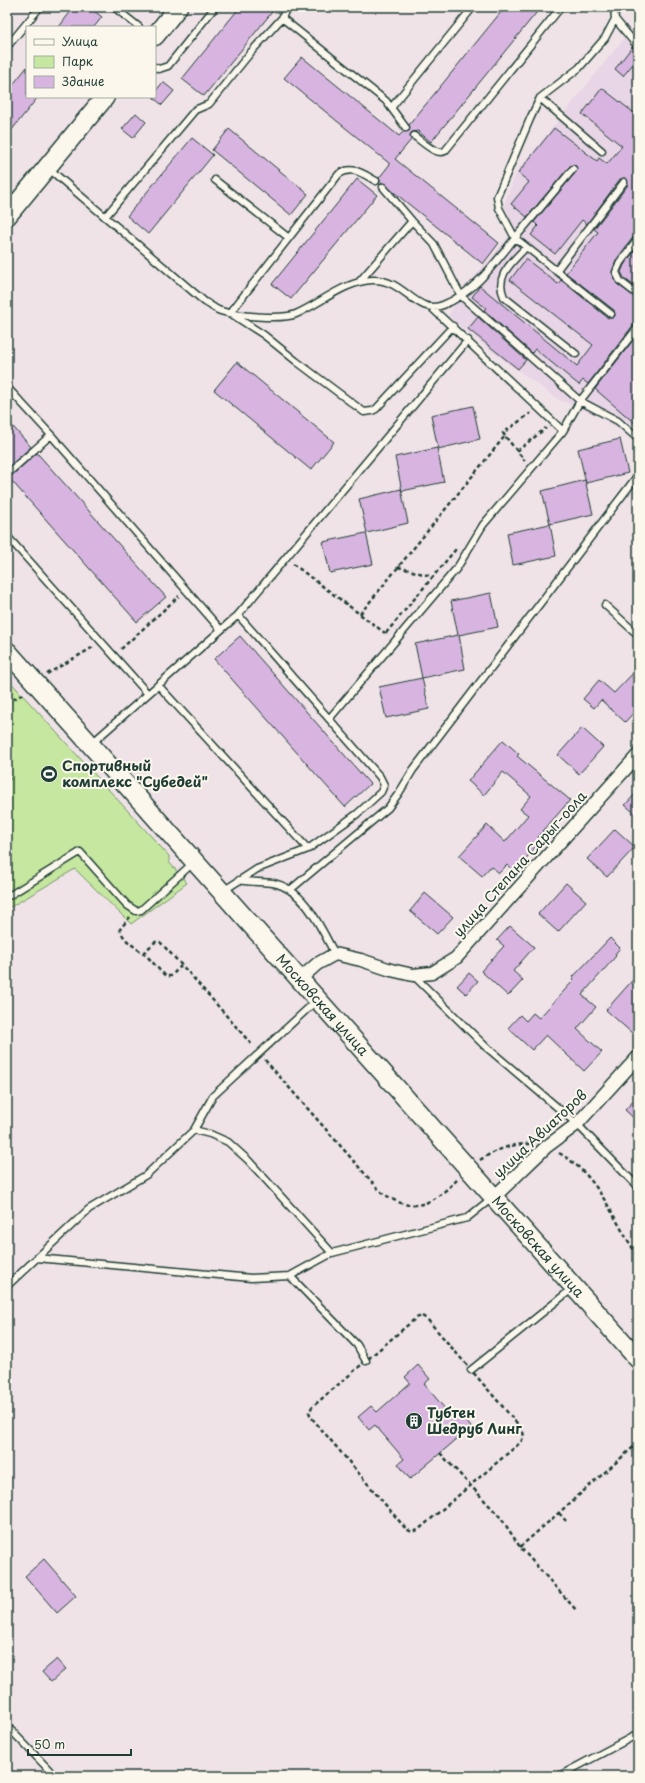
<svg xmlns="http://www.w3.org/2000/svg" width="645" height="1783" viewBox="0 0 645 1783" font-family="'Playpen Sans',sans-serif">
  <style>
    .built { fill: #e8d5e6 }
    .green { fill: #c6e79f; stroke: #72926a }
    .building { fill: #d7b5e0; stroke: #1f3d34 }
    .lines { fill: none; stroke-linecap: round; stroke-linejoin: round }
    .lane-casing { stroke: #1f3d34; stroke-width: 9 }
    .street-casing { stroke: #1f3d34; stroke-width: 15 }
    .secondary-casing { stroke: #1f3d34; stroke-width: 21 }
    .path { stroke: #1f3d34; stroke-width: 2.5; stroke-dasharray: 4 3; stroke-linecap: butt }
    .lane { stroke: #fbf7ec; stroke-width: 6 }
    .street { stroke: #fbf7ec; stroke-width: 12 }
    .secondary { stroke: #fbf7ec; stroke-width: 18 }
    .labels { text-anchor: middle; stroke-width: 4; stroke-linejoin: round; paint-order: stroke }
    .poi-label { font-size: 14px; font-weight: bold; fill: #1f3d34; stroke: #fbf7ec; text-anchor: start }
    .street-label { font-size: 14px; fill: #1f3d34; stroke: #fbf7ec }
  </style>
  <rect width="100%" height="100%" fill="#f0e3e8"/>
  <filter id="ink" filterUnits="userSpaceOnUse"><feTurbulence type="fractalNoise" baseFrequency=".025" numOctaves="2"/><feDisplacementMap in="SourceGraphic" scale="8" xChannelSelector="R" yChannelSelector="G"/><feConvolveMatrix kernelMatrix="1 2 1 2 8 2 1 2 1" color-interpolation-filters="sRGB"/></filter>
  <g filter="url(#ink)">
    <path class="built" d="M638,21V444L618,429L596,415L559,400L491,351L448,316L468,284L515,229L504,205L516,173Z"/>
    <path class="green" d="M7,678L169,856V862L187,883L131,924L75,869L7,909Z"/>
    <path class="building" d="M74,7H89L102,17L94,27H59Z
      M240,7H276L204,96L182,79Z
      M505,7H541L431,142L418,131L412,132L410,136L411,140L395,159L499,243L483,264L380,181L379,178L390,164L284,78L302,57L399,136L403,132L409,131L410,128L409,125Z
      M632,47L638,51V58L623,76L615,69Z
      M27,67V97H38L7,136V92Z
      M163,82L174,91L162,105L153,97H155V92Z
      M602,88L638,116V235L634,236L616,260L612,272L617,284L638,299V323L634,324L588,384L583,380L579,385L535,349L532,353L484,310L486,308L472,297L480,286L577,366L593,345L510,280L526,259L558,284L561,280L608,318H612L615,316L614,310L566,273L598,232L594,229L628,185L627,179L624,178L620,179L587,224L582,220L555,254L531,235L538,226L534,222L576,172V166L573,165L570,166L527,217L511,204L529,182L518,173L554,128L597,161L599,158L607,164L622,146L582,114Z
      M136,113L146,122L133,138L122,129Z
      M229,129L308,194L291,215L212,150Z
      M192,138L213,155L148,234L127,216Z
      M357,179L377,195L291,299L272,284Z
      M638,246V289L624,278L621,272L624,265Z
      M478,317L526,360L518,369L468,329Z
      M638,334V426L595,389Z
      M237,362L334,442L311,470L214,390Z
      M473,406L480,439L438,449L431,415Z
      M7,420L31,447L7,468Z
      M620,439L628,473L586,483L578,449Z
      M437,448L444,482L402,491L395,457Z
      M37,453L166,597L137,622L9,478Z
      M585,480L593,514L550,524L542,491Z
      M401,489L408,523L367,533L359,499Z
      M550,524L556,556L513,565L507,533Z
      M366,533L373,564L330,573L323,542Z
      M491,593L498,627L459,635L465,669L422,678L415,644L458,635L451,601Z
      M240,636L370,784L345,807L214,659Z
      M638,668V708L625,722L601,700L594,708L583,699L599,680L614,693Z
      M422,678L429,709L386,718L379,687Z
      M582,728L603,747L579,774L558,755Z
      M503,740L519,754L517,756L570,800L538,837L541,840L515,872L507,865L499,873L491,866L482,876L459,856L487,825L505,842L528,815L520,809L531,796L503,772L484,795L468,781Z
      M638,791V816L625,805Z
      M615,829L635,847L607,877L587,859Z
      M566,883L586,901L558,932L538,914Z
      M425,893L453,917L437,934L410,911Z
      M510,926L534,947L513,971L523,980L508,996L481,971L504,946L497,940Z
      M610,938L620,948L615,954L616,956L582,995L596,1007L577,1029L602,1052L584,1071L546,1035L532,1050L508,1028L520,1015L526,1021L533,1013L539,1018L574,980L572,978Z
      M469,973L478,981L466,994L457,986Z
      M638,974V1029L633,1034L606,1010Z
      M638,1096V1122L625,1110Z
      M418,1365L430,1379L424,1384L452,1417L458,1412L471,1427L410,1479L398,1464L404,1459L375,1425L369,1430L358,1417L371,1406L377,1412L410,1383L405,1377Z
      M44,1559L76,1596L57,1613L25,1576Z
      M57,1659L66,1669L51,1682L42,1672Z"/>
    <g class="lines">
      <defs>
        <path id="lane" d="M114,7L139,27
          M282,18L386,101L406,128
          M615,19L638,47
          M7,47L40,7
          M155,67L159,69L168,66L215,7
          M540,98L602,151
          M391,108L473,7
          M414,136C422,141 436,156 445,151L561,7
          M48,168L205,302C209,304 214,308 218,310C233,316 282,320 296,314C321,303 345,281 373,280C405,279 416,316 443,305C474,293 495,263 515,238L499,208L497,197L530,119L540,98L579,68L605,38L615,19L614,7
          M573,169L515,238L611,314
          M215,180L289,238
          M376,181C363,174 353,165 339,174L230,313L264,335L296,361L364,412L372,411L376,409L453,326
          M383,187L412,221L434,244L461,296L580,401L638,327
          M105,217L195,110L209,104L251,52L282,18L287,7
          M638,239L620,263L616,272L620,281L638,295
          M526,247C513,262 494,275 504,297L576,354
          M556,271L624,182
          M359,282L412,221
          M433,309L563,431
          M7,387L51,435L221,630
          M7,474L51,435
          M7,536L148,694
          M605,605L638,635
          M158,685L308,849
          M329,719L457,568L483,525L563,431L580,401L618,421L638,439
          M91,744L238,615L468,340
          M239,880C251,883 262,881 273,883C305,889 321,929 335,954
          M290,890L388,808L399,793L413,770L638,475
          M223,891L257,869L308,849L357,814L381,792L384,785L380,777L238,615
          M7,897L80,852L127,905L136,911L141,910L193,863
          M413,975L485,1046L577,1124L638,1187
          M317,1000L213,1096L194,1130L210,1134L228,1142L248,1160L332,1253L467,1218L492,1198
          M37,1258L251,1278L290,1276L332,1253
          M290,1276L357,1345L366,1361
          M7,1286L89,1209L146,1175L194,1130
          M471,1370L573,1288
          M7,1726L55,1776
          M559,1776L638,1734"/>
        <path id="street" d="M299,980L317,964L335,954L361,960L391,970L413,975L432,973L456,958L638,755
          M494,1197L546,1147L577,1124L638,1057"/>
        <g id="secondary">
          <path d="M155,36L178,7"/>
          <path d="M7,216L105,97"/>
          <path id="s1" d="M7,651L638,1359"/>
        </g>
      </defs>
      <use href="#lane" class="lane-casing"/>
      <use href="#street" class="street-casing"/>
      <use href="#secondary" class="secondary-casing"/>
      <path class="path" d="M505,436L503,433L531,413
        M517,451L546,428
        M293,564L385,633
        M398,567L434,577
        M360,614L505,436L525,461
        M386,633L456,549
        M121,649L179,596
        M47,674L95,646
        M7,703L23,694
        M7,777L12,781
        M130,917L120,929C123,941 136,947 144,954C152,960 158,970 166,976H171L181,966
        M143,953L155,942H160L189,973L253,1046
        M265,1060L380,1191C413,1216 431,1205 457,1180
        M559,1153C600,1176 612,1219 638,1256
        M480,1160C495,1150 513,1143 532,1144
        M422,1316L427,1319L522,1429L524,1436L521,1442L418,1530L412,1532L406,1529L311,1417L309,1412L312,1407L416,1318Z
        M440,1453L501,1518L520,1547L577,1611
        M559,1513L566,1521
        M520,1547L638,1443"/>
      <use href="#lane" class="lane"/>
      <use href="#street" class="street"/>
      <use href="#secondary" class="secondary"/>
    </g>
  </g>
  <defs>
    <symbol id="stadium-disc" viewBox="-11 -11 22 22"><circle r="9.5" fill="#1f3d34" stroke="#fbf7ec"/><path d="M0-5a6.5 5 0 1 0 0 10a6.5 5 0 1 0 0-10ZM-3.5-1.8h7v3.6h-7Z" fill="#fff"/></symbol>
    <symbol id="building-disc" viewBox="-11 -11 22 22"><circle r="9.5" fill="#1f3d34" stroke="#fbf7ec"/><path d="M-4-6H4V6H1V3H-1V6H-4ZM-2.5-4.3h1.7v1.8h-1.7ZM.8-4.3h1.7v1.8H.8ZM-2.5-1h1.7V.8h-1.7ZM.8-1h1.7V.8H.8Z" fill="#fff"/></symbol>
  </defs>
  <g fill-rule="evenodd">
    <use href="#stadium-disc" x="39" y="764" width="20" height="20"/>
    <use href="#building-disc" x="404" y="1411" width="20" height="20"/>
  </g>
  <g class="labels">
    <g class="poi-label">
      <text x="62" y="771">Спортивный<tspan x="62" dy="16">комплекс "Субедей"</tspan></text>
      <text x="427" y="1418">Тубтен<tspan x="427" dy="16">Шедруб Линг</tspan></text>
    </g>
    <g class="street-label">
      <text transform="translate(520 864) rotate(-48)" y="5">улица Степана Сарыг-оола</text>
      <text dy="5" stroke="none"><textPath href="#s1" startOffset="474">Московская улица</textPath></text>
      <text transform="translate(540 1134) rotate(-43)" y="5">улица Авиаторов</text>
      <text dy="5" stroke="none"><textPath href="#s1" startOffset="798">Московская улица</textPath></text>
    </g>
  </g>
  <rect width="645" height="1783" fill="none" stroke="#fbf7ec" stroke-width="24"/>
  <rect x="12" y="12" width="621" height="1759" fill="none" stroke="#1f3d34" stroke-width="1.5" filter="url(#ink)"/>
  <rect x="26" y="26" width="130" height="72" fill="#fbf7ec" stroke="#a3ada2"/>
  <rect x="34" y="39" width="20" height="6" fill="#fbf7ec" stroke="#a3ada2"/>
  <text x="62" y="46" font-size="12" fill="#1f3d34">Улица</text>
  <rect x="34" y="56" width="20" height="12" fill="#c6e79f" stroke="#a3ada2"/>
  <text x="62" y="66" font-size="12" fill="#1f3d34">Парк</text>
  <rect x="34" y="76" width="20" height="12" fill="#d7b5e0" stroke="#a3ada2"/>
  <text x="62" y="86" font-size="12" fill="#1f3d34">Здание</text>
  <path d="M28 1749v6h103v-6" fill="none" stroke="#1f3d34" stroke-width="2"/>
  <text x="34" y="1749" font-size="12" fill="#1f3d34" stroke="#fbf7ec" stroke-width="3" paint-order="stroke">50 m</text>
</svg>
